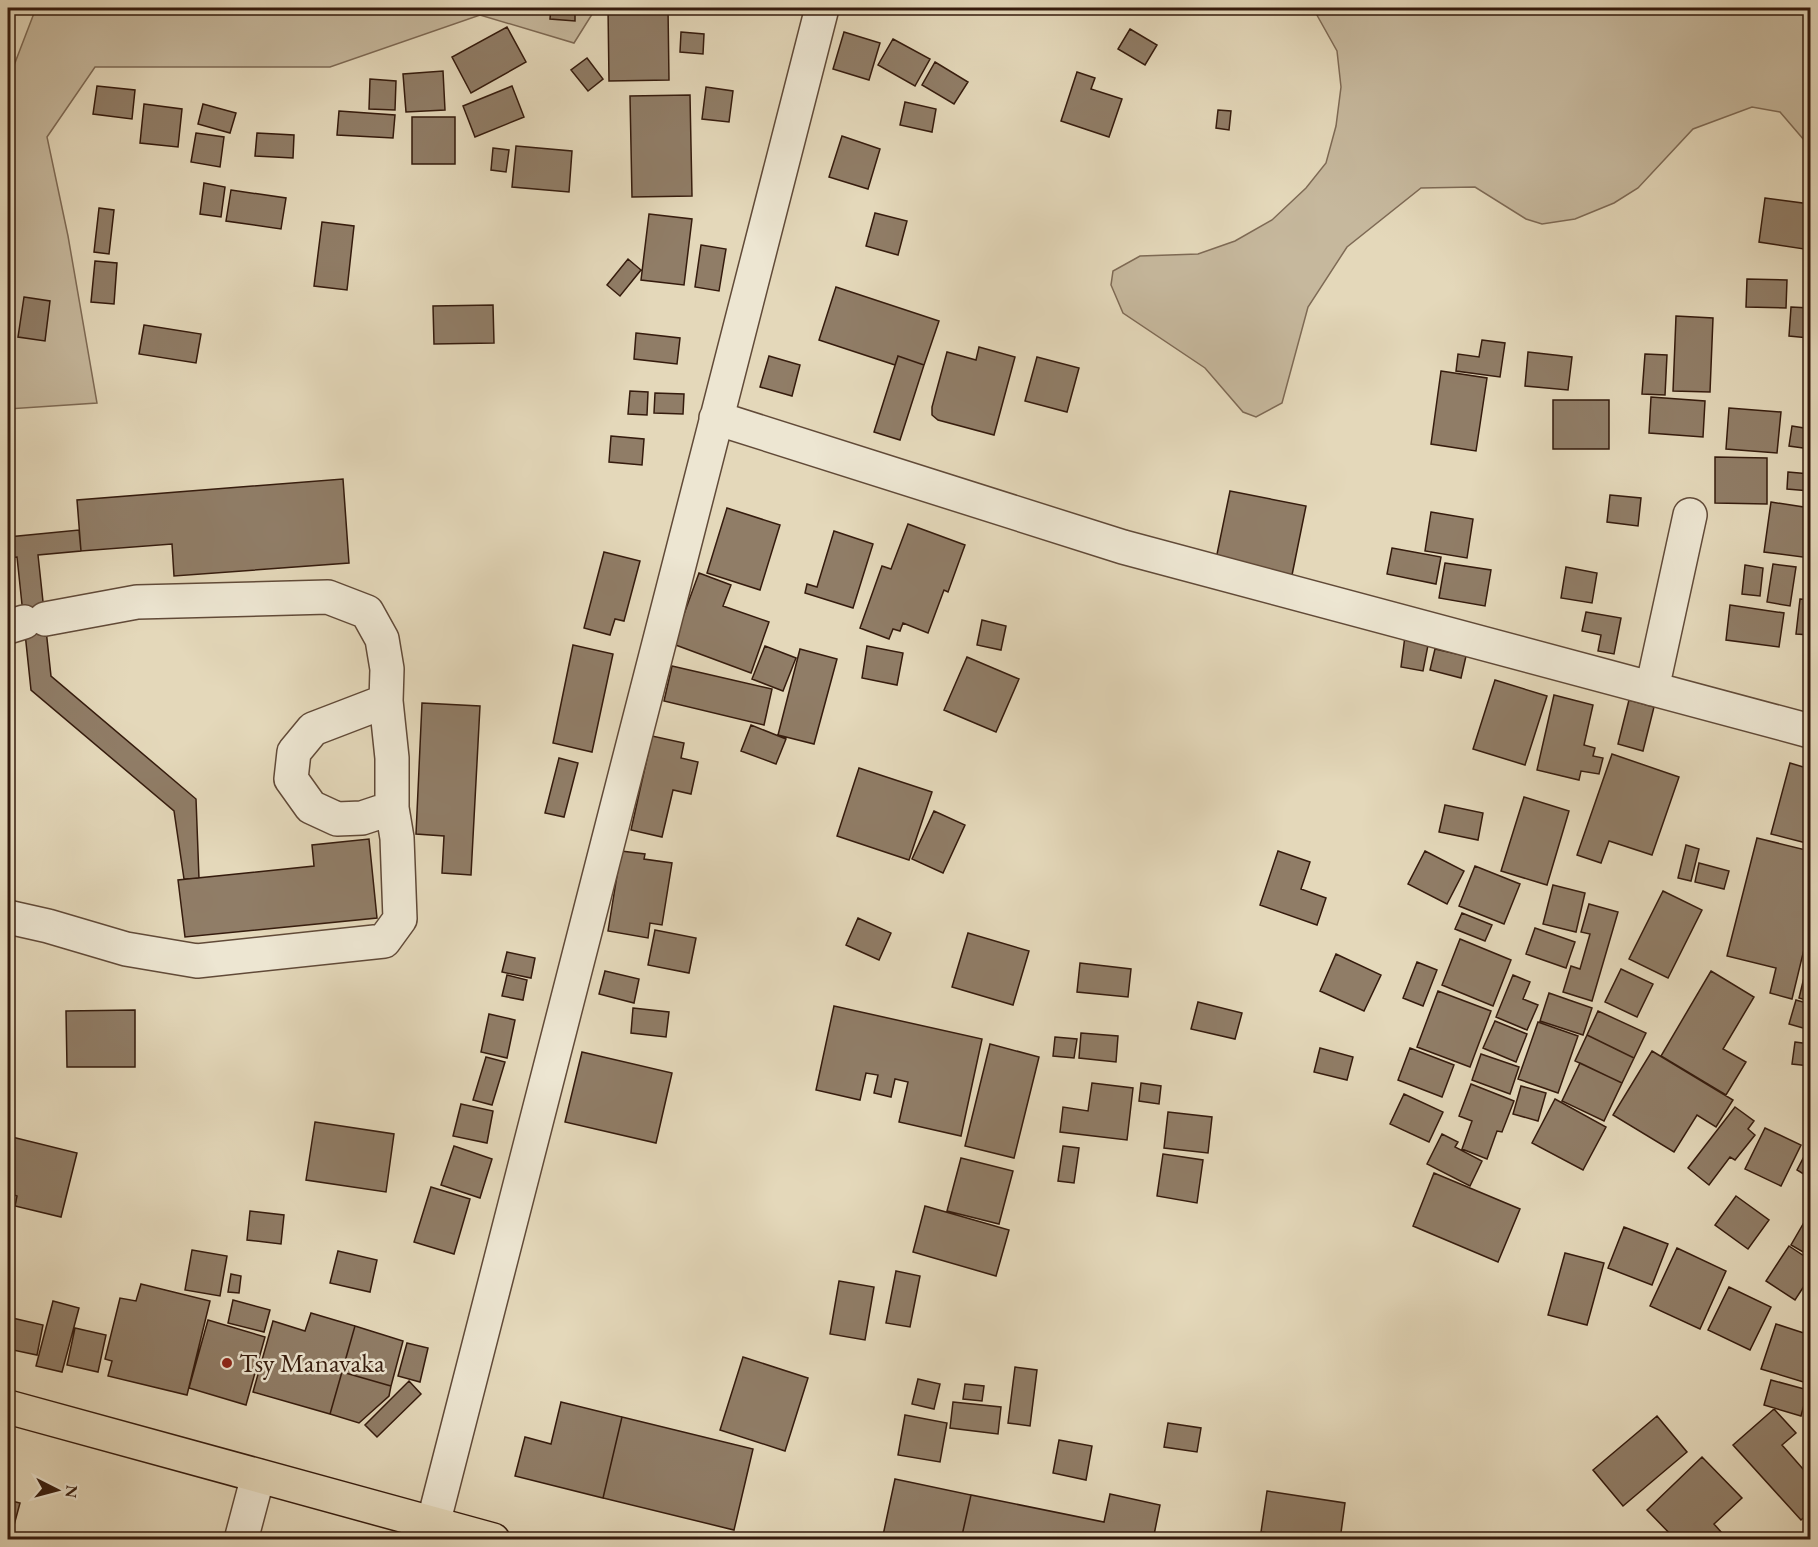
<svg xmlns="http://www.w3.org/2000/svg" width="1818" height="1547" viewBox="0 0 1818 1547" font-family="'EB Garamond',serif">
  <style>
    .green { fill: #c6b89d; stroke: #7e6a55; stroke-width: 1.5 }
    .building { fill: #907d67; stroke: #351b0d; stroke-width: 1.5 }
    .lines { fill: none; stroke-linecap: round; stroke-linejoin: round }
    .minor-casing { stroke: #614a38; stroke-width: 36 }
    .major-casing { stroke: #351b0d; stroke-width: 36 }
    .minor { stroke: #ede6d2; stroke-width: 33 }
    .major { stroke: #e4d8ba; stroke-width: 33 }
    .poi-dot { fill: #8f2418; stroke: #ede6d2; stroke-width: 2 }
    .labels { text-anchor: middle; stroke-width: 5; stroke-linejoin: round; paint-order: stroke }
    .poi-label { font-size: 27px; fill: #351b0d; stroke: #ede6d2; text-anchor: start }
  </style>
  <rect width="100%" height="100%" fill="#e4d8ba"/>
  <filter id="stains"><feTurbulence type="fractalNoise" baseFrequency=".00333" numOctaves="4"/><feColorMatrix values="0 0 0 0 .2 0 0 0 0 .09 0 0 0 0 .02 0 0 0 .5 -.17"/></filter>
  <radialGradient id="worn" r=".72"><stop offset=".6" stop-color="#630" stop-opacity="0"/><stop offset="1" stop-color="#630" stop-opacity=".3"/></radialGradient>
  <path class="green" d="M36,8H381L436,12L437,8H596L574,43L480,15L330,67H95L47,137L68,236L97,403L8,409V81Z
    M1313,8H1810V147L1780,112L1752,107L1693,129L1638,188L1614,203L1575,219L1542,224L1526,219L1475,187L1421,188L1347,247L1308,307L1282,403L1256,417L1243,412L1205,368L1123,313L1111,285L1113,271L1140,256L1198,254L1235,241L1272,220L1306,188L1326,163L1336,126L1341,87L1337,51Z"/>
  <path class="building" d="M551,8H575V21L550,19Z
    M608,8H668L669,80L609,81Z
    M507,27L526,62L471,93L452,57Z
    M1130,29L1157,45L1145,65L1118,49Z
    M681,32L704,34L703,54L680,52Z
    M844,32L880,43L869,80L833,69Z
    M893,39L930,59L915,86L878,65Z
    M587,58L603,79L588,91L571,70Z
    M935,62L968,82L954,104L922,85Z
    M443,71L445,110L406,112L403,74Z
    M1077,72L1095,78L1091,89L1122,99L1109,137L1061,121Z
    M370,79L396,81L395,110L369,109Z
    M97,86L135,90L132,119L93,114Z
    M512,86L524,117L475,137L463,106Z
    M706,87L733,91L729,122L702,119Z
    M690,95L692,196L632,197L630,96Z
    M905,102L936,109L932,132L900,125Z
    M144,104L182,109L178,147L140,143Z
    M203,104L236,113L230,133L198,124Z
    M1218,110L1231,111L1229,130L1216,128Z
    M339,111L395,115L393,138L337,135Z
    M412,117H455V164H412Z
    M196,133L224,137L220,167L191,162Z
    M257,133L294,135L293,158L255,156Z
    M842,136L880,149L868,189L829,177Z
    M516,146L572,151L569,192L512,187Z
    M493,148L509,150L506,172L491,170Z
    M204,183L225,187L221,217L200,214Z
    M231,190L286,198L281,229L226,221Z
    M1765,198L1810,204L1804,249L1759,242Z
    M99,208L114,210L109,254L94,252Z
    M875,213L907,221L898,255L866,246Z
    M649,214L692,219L684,285L641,280Z
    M322,222L354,226L347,290L314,286Z
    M701,245L726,249L719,291L695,287Z
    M628,259L641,270L620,296L607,285Z
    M95,261L117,263L114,304L91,302Z
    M1747,279L1787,280L1786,308L1746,307Z
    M836,287L939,321L924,365L898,356L895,365L819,340Z
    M24,297L50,301L45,341L18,337Z
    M493,305L494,343L434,344L433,306Z
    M1791,307L1810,308L1809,338L1789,336Z
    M1676,316L1713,318L1710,392L1673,391Z
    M144,325L201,334L196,363L139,354Z
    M636,333L680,338L677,364L634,359Z
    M1482,340L1505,343L1500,377L1456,371L1458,354L1479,357Z
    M979,347L1015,357L994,435L938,420L932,415V407L947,352L976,360Z
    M1528,352L1572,357L1568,390L1525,386Z
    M1645,354L1667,355L1665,395L1642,394Z
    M769,356L800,365L792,396L760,387Z
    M898,356L924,365L900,440L874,432Z
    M1037,357L1079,368L1067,412L1025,401Z
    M1441,371L1487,378L1476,451L1431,444Z
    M630,391L648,392L647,415L628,414Z
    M655,393L684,394L683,414L654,413Z
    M1651,397L1705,401L1703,437L1649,433Z
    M1553,400H1609V449H1553Z
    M1729,408L1781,412L1777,453L1726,449Z
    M1792,426L1810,429V449L1789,446Z
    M611,436L644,439L642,465L609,462Z
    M1715,457L1767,458V504L1715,503Z
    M1788,472L1810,474V491L1787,489Z
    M343,479L349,563L174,576L172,544L81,551L77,500Z
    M1230,491L1306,506L1291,580L1215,564Z
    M1610,495L1641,498L1638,526L1607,522Z
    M1771,502L1810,508V558L1764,552Z
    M727,508L780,525L760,590L707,573Z
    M1431,512L1473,519L1467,558L1425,551Z
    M908,524L965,545L948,592L944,590L928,633L903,623L900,631L893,629L889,639L860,628L882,566L891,569Z
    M79,530L81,551L38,555L51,676L196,799L199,878L184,879L174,811L31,690L17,557L8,558V537Z
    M834,531L873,544L853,608L805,593L807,584L817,587Z
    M1392,548L1441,557L1436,584L1387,574Z
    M604,552L640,561L624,621L615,619L610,635L584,628Z
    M1445,563L1491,570L1485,606L1439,598Z
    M1773,564L1796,567L1790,606L1767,602Z
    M1745,565L1763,568L1760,596L1742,594Z
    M1566,567L1597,573L1592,603L1561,598Z
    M699,573L731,585L723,606L769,622L751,673L673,644Z
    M1800,599L1810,600V635L1796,634Z
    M1730,605L1784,613L1779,647L1726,640Z
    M1586,612L1621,618L1614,654L1598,651L1601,635L1582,631Z
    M982,620L1006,626L1001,650L977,645Z
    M1405,636L1429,640L1423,671L1401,667Z
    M573,645L613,654L592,752L553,743Z
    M765,646L796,658L783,691L752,679Z
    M867,646L903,653L897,685L862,678Z
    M800,649L837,659L814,744L778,735Z
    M1435,649L1466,656L1461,678L1430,670Z
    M967,657L1019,679L996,732L944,710Z
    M672,666L772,689L764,725L664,701Z
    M1495,680L1547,696L1525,765L1473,749Z
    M1554,695L1593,705L1584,745L1595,748L1593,756L1603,758L1599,774L1581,771L1579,780L1537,770Z
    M1629,700L1654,707L1643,751L1618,744Z
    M422,703L480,706L471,875L442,873L444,836L416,834Z
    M751,725L786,739L776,764L741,751Z
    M652,736L684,743L681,758L698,762L691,794L673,790L662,837L631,830Z
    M1612,754L1679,777L1652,855L1609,841L1601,863L1577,855Z
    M559,758L578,763L564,817L545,813Z
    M1790,763L1810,769V844L1771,834Z
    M859,768L932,792L909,860L837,836Z
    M1524,797L1569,811L1547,885L1501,871Z
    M1445,805L1483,813L1478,840L1439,832Z
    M934,811L965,825L943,873L912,859Z
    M1757,838L1810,851V904L1804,931L1808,933L1792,999L1770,993L1776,968L1727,956Z
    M369,839L377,918L185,937L178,880L314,866L312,845Z
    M1686,845L1699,849L1691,881L1678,878Z
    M621,851L645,854L644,859L672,863L662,925L650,923L648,938L608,931Z
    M1278,851L1310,862L1301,889L1326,898L1317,925L1260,905Z
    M1425,851L1464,871L1447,904L1408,884Z
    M1699,863L1729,871L1724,889L1695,882Z
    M1475,866L1520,884L1504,924L1459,906Z
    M1553,885L1585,893L1576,932L1543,924Z
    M1663,891L1702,910L1668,978L1629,959Z
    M1589,904L1618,912L1592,1001L1563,992L1571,966L1580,969L1590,934L1581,932Z
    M1462,913L1492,925L1485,941L1455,929Z
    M858,918L891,933L879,960L846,945Z
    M1535,928L1575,942L1566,968L1526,954Z
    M655,930L696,938L689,973L648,965Z
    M968,933L1029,951L1013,1005L952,987Z
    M1460,939L1511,960L1493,1006L1442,985Z
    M507,952L535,958L531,978L502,972Z
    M1336,954L1381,975L1364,1011L1320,991Z
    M1808,961L1810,962V1001L1799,998Z
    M1417,962L1437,970L1423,1006L1403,998Z
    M1080,963L1131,969L1128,997L1077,992Z
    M1621,969L1653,984L1637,1017L1605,1002Z
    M605,971L639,979L634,1003L599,994Z
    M1711,971L1754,997L1723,1049L1746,1062L1726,1095L1661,1056Z
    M507,975L527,980L523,1000L502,996Z
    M1513,975L1530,982L1523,999L1538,1005L1527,1030L1496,1017Z
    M1438,991L1491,1011L1470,1067L1417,1047Z
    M1549,993L1592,1008L1583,1035L1540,1021Z
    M1796,1000L1810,1004V1030L1789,1024Z
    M1198,1002L1242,1013L1235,1039L1191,1029Z
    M834,1006L982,1039L961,1136L899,1122L908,1082L895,1079L891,1097L874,1093L878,1075L866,1073L860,1100L816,1090Z
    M633,1008L669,1012L666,1037L631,1033Z
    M135,1010V1067H67L66,1011Z
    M1598,1011L1646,1033L1634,1058L1587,1035Z
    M489,1014L515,1020L507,1058L481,1052Z
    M1495,1021L1527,1034L1516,1062L1483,1048Z
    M1538,1022L1578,1036L1558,1093L1518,1079Z
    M1081,1033L1118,1036L1116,1062L1079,1058Z
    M1587,1035L1634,1058L1622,1083L1575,1061Z
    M1055,1037L1077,1039L1074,1058L1053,1056Z
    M1795,1042L1810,1044V1066L1792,1064Z
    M990,1044L1039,1057L1014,1158L965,1146Z
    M1320,1048L1353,1057L1347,1080L1314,1072Z
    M1410,1048L1454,1065L1442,1097L1398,1080Z
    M1652,1051L1733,1100L1716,1127L1697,1115L1674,1152L1613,1115Z
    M582,1052L672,1073L656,1143L565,1122Z
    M1481,1054L1519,1067L1510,1094L1472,1080Z
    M486,1057L505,1062L492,1105L473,1100Z
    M1580,1063L1622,1083L1604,1121L1562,1101Z
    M1092,1083L1133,1088L1127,1140L1060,1132L1063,1107L1088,1111Z
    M1141,1083L1161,1086L1159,1104L1139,1101Z
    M1471,1084L1514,1101L1502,1132L1497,1131L1487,1159L1462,1149L1472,1121L1459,1116Z
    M1521,1086L1546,1093L1538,1121L1513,1114Z
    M1404,1094L1443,1112L1429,1142L1390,1124Z
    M1555,1099L1606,1127L1583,1170L1532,1143Z
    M461,1104L493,1111L487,1143L453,1136Z
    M1735,1107L1754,1121L1748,1129L1755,1135L1735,1160L1730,1157L1709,1185L1688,1168Z
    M1168,1112L1212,1117L1208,1153L1164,1148Z
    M315,1122L394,1134L386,1192L306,1180Z
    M1765,1128L1801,1145L1781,1186L1745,1169Z
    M1442,1134L1458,1142L1455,1147L1482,1161L1470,1186L1427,1164Z
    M8,1136L77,1153L61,1217L15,1206L17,1196L8,1193Z
    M454,1146L492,1159L480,1198L441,1185Z
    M1063,1146L1079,1148L1074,1183L1058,1181Z
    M1808,1149L1810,1151V1178L1797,1170Z
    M1163,1154L1203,1160L1197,1203L1157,1196Z
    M961,1158L1013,1171L999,1224L947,1211Z
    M1434,1173L1520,1209L1498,1262L1413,1226Z
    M431,1187L470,1199L454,1254L414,1242Z
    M1736,1196L1769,1220L1748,1249L1715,1225Z
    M925,1206L1009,1230L996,1276L913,1252Z
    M250,1211L284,1215L281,1244L247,1240Z
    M1810,1212V1256L1791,1245Z
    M1624,1227L1668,1244L1652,1285L1608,1268Z
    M1789,1246L1810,1260V1277L1795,1300L1766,1281Z
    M1677,1248L1726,1271L1700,1329L1650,1306Z
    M192,1250L227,1256L220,1296L185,1290Z
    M338,1251L377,1260L370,1292L330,1283Z
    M1565,1253L1604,1263L1587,1325L1548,1315Z
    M896,1271L920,1276L910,1327L886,1323Z
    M231,1274L241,1276L239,1293L228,1292Z
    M839,1281L874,1287L865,1340L830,1334Z
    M141,1284L210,1301L187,1395L108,1376L112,1361L105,1359L120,1298L136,1301Z
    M1729,1287L1771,1307L1750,1350L1708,1330Z
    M233,1300L270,1310L264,1332L228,1323Z
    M53,1301L79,1308L62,1372L36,1366Z
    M311,1313L355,1326L330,1414L253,1392L273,1321L305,1331Z
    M8,1317L43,1325L37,1355L8,1349Z
    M208,1320L265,1337L246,1405L189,1388Z
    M1776,1324L1810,1335V1384L1761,1369Z
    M355,1326L403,1341L391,1386L342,1372Z
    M75,1328L106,1335L98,1372L67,1365Z
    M407,1343L428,1348L420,1382L398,1376Z
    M743,1357L808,1378L785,1451L720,1430Z
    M1015,1367L1037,1370L1030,1426L1008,1423Z
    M342,1372L391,1386L389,1396L359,1423L330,1414Z
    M918,1379L940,1384L934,1409L912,1404Z
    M1771,1380L1808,1390L1801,1416L1764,1405Z
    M409,1381L421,1394L377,1437L365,1425Z
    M965,1384L984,1386L982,1401L963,1399Z
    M561,1402L622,1417L603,1498L515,1476L525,1437L551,1444Z
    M953,1402L1001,1407L998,1434L950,1428Z
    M1774,1409L1796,1433L1782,1445L1810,1477V1512L1801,1520L1733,1445Z
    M905,1415L947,1423L940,1462L898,1455Z
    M1657,1416L1687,1452L1623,1506L1593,1470Z
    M622,1417L753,1449L734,1530L603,1498Z
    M1168,1423L1201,1428L1197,1452L1164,1447Z
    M1059,1440L1092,1446L1086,1480L1053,1473Z
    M1702,1457L1742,1498L1714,1524L1722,1533L1716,1540H1676L1647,1510Z
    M895,1479L971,1495L961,1540H882Z
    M1267,1491L1345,1503L1340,1540H1288L1289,1536L1261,1532Z
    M1110,1494L1160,1505L1153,1540H961L971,1495L1104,1522Z
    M8,1500L20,1503L10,1540H8Z"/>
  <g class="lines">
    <defs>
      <path id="minor" d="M716,418L1123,547L1810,731
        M45,619L137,602L328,597L367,612L382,639L387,669L386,701L313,729L294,752L291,779L311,807L337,819L362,818L392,808
        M8,627L24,622
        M1652,689L1690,515
        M8,917L48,926L126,949L197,961L384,941L400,919L397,838L392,808V758L386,701
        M433,1524L822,8
        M241,1540L258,1476"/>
      <path id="major" d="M8,1407L493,1540"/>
    </defs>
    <use href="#minor" class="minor-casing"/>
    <use href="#major" class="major-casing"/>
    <use href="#minor" class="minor"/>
    <use href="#major" class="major"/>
  </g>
  <circle class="poi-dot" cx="227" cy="1363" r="6"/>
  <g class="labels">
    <g class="poi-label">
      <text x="239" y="1372">Tsy Manavaka</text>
    </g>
  </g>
  <rect width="1818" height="1547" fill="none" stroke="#e4d8ba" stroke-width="30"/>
  <rect x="9" y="9" width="1800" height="1529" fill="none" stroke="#351b0d" stroke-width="3"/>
  <rect x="15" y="15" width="1788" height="1517" fill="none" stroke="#351b0d" stroke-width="1.5"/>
  <g transform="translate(57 1490) rotate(96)" stroke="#ede6d2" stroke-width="4.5" paint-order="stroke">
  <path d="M0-4.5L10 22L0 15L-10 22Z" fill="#351b0d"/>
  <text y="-9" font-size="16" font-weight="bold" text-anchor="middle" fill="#351b0d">N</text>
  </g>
  <rect width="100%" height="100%" filter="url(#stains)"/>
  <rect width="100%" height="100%" fill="url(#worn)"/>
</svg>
